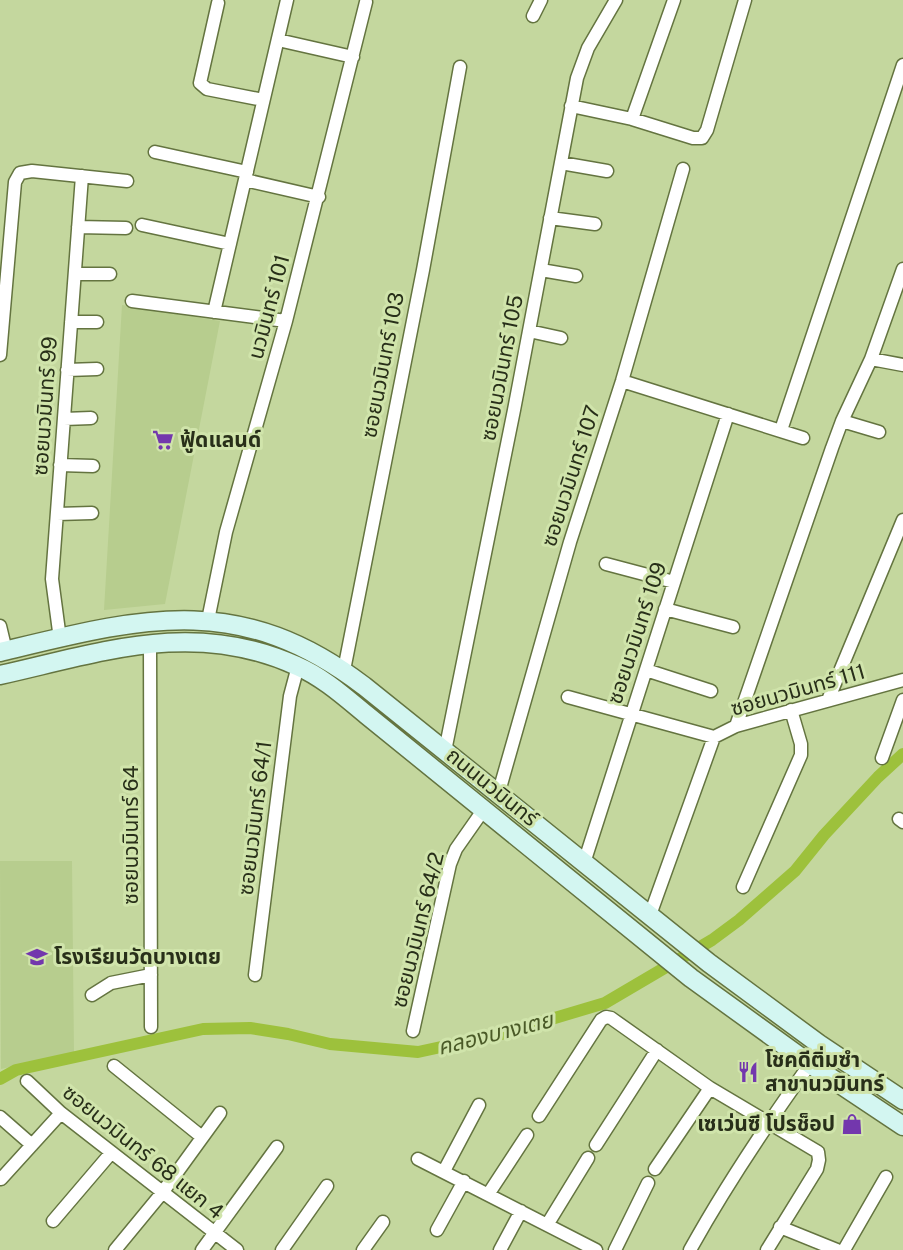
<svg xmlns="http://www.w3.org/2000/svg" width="903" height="1250" viewBox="0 0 903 1250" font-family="'Public Sans','Noto Sans Thai',sans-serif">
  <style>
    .built { fill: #b7cd8e }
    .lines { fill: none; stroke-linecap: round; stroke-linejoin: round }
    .canal { stroke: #9dc13c; stroke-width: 12 }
    .minor-casing { stroke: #647440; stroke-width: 15 }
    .secondary-casing { stroke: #647440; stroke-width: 21 }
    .minor { stroke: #fff; stroke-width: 12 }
    .secondary { stroke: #d3f6f1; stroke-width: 18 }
    .labels { text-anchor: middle; stroke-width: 6; stroke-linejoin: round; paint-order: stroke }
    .street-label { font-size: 21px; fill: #282f19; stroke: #d0e4ab }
    .poi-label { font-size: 21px; font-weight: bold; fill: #282f19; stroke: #d0e4ab; text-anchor: start }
    .water-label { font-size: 22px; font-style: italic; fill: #4a5a27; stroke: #d0e4ab }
  </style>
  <rect width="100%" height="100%" fill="#c4d79e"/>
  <path class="built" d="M122,305L220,321L165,604L104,610Z
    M0,861H72L74,1053L1,1069Z"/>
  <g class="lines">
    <path class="canal" d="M0,1079L16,1070L203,1029L250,1028L288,1034L330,1044L418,1052L501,1034L605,1003L712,940L739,920L795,871L824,835L878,777L903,754"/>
    <defs>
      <path id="minor" d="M218,3L200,83L207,89L263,100
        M533,16L541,0
        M278,40L353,57
        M571,106L632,119L693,138H702L707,130L745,0
        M632,119L674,0
        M155,152L247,172
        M561,163L607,171
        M245,180L319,197
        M550,218L595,224
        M142,225L230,244
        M78,227L126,228
        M541,270L576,276
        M75,274H110
        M132,301L286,321
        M214,312L287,0
        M71,322H97
        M529,331L561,338
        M0,355L15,182L20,173L32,171L127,181
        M871,359L903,365
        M67,370L97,369
        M622,381L803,438
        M64,419L91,418
        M842,421L879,432
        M781,430L903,65
        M60,465L93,466
        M57,514L92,513
        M606,564L674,582
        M665,609L733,627
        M208,620L226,532L286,321L366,2
        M0,626L6,651
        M60,639L52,579L82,176
        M150,643L151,1027
        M344,670L423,270L460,67
        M646,670L711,691
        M568,697L714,737
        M828,700L903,520
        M736,726L832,448L842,421L871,359L903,269
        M445,751L514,410L577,78L588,48L616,0
        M882,758L903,700
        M498,795L570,542L622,381L683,169
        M899,819L903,822
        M584,863L728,414
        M743,887L801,755V744L791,710
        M650,915L714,737L736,726L903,680
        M255,975L290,696L298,666
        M92,995L111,983L151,975
        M413,1031L450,864L456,849L484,809
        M114,1066L202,1137
        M27,1081L61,1113L237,1250
        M539,1116L601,1020L606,1017L611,1018L710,1088L818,1152L819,1160L817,1169L767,1250
        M0,1117L32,1145
        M596,1145L657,1050
        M418,1159L596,1250
        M655,1169L710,1088
        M444,1171L479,1105
        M1,1179L61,1113
        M489,1193L527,1135
        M53,1221L111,1153
        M547,1225L588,1158
        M780,1227L837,1250
        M437,1230L464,1181
        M115,1250L162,1193L220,1113
        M202,1250L277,1147
        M282,1250L327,1186
        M363,1250L383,1222
        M500,1250L521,1211
        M615,1250L648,1183
        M690,1250C726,1185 767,1124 810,1064
        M844,1250L886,1177"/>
      <path id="secondary" d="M0,652C141,618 238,590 364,686L709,963L819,1044L903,1100
        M0,675C103,652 194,619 297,666C323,677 346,698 368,716L691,978L810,1064L903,1126"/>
    </defs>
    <use href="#minor" class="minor-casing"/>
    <use href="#secondary" class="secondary-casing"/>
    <use href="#minor" class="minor"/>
    <use href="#secondary" class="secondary"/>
  </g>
  <defs>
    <symbol id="supermarket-bare" viewBox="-9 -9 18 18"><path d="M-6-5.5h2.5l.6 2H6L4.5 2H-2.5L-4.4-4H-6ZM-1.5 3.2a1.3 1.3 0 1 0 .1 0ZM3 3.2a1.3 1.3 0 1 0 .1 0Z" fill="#7337ad" stroke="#d0e4ab" stroke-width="2.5" paint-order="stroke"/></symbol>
    <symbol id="school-bare" viewBox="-9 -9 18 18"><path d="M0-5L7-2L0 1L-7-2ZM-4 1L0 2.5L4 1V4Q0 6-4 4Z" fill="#7337ad" stroke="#d0e4ab" stroke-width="2.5" paint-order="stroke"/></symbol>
    <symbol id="restaurant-bare" viewBox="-9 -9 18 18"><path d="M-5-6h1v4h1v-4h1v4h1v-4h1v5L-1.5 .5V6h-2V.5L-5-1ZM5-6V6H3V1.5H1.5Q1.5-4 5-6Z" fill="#7337ad" stroke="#d0e4ab" stroke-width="2.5" paint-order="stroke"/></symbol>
    <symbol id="shop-bare" viewBox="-9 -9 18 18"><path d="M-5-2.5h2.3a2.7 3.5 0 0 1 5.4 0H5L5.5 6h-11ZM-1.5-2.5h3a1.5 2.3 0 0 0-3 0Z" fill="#7337ad" stroke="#d0e4ab" stroke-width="2.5" paint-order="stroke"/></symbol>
  </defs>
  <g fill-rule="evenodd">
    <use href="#supermarket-bare" x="148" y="425" width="30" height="30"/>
    <use href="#school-bare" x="22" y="942" width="30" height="30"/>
    <use href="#restaurant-bare" x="733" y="1057" width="30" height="30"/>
    <use href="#shop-bare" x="837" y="1109" width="30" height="30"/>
  </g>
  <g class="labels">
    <g class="street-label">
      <text transform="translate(269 307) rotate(-75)" y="7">นวมินทร์ 101</text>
      <text transform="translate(383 365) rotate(-79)" y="7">ซอยนวมินทร์ 103</text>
      <text transform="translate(502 368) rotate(-79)" y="7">ซอยนวมินทร์ 105</text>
      <text transform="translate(45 406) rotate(-86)" y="7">ซอยนวมินทร์ 99</text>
      <text transform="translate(571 476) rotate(-72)" y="7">ซอยนวมินทร์ 107</text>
      <text transform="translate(637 633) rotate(-72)" y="7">ซอยนวมินทร์ 109</text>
      <text transform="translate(798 690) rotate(-16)" y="7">ซอยนวมินทร์ 111</text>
      <text transform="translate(492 787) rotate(39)" y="7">ถนนนวมินทร์</text>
      <text transform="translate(255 818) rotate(-83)" y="7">ซอยนวมินทร์ 64/1</text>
      <text transform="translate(131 835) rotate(-90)" y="7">ซอยนวมินทร์ 64</text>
      <text transform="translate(418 930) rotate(-76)" y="7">ซอยนวมินทร์ 64/2</text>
      <text transform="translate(143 1152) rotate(39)" y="7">ซอยนวมินทร์ 68 แยก 4</text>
    </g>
    <g class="poi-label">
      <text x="180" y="447">ฟู้ดแลนด์</text>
      <text x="54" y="964">โรงเรียนวัดบางเตย</text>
      <text x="765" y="1067">โชคดีติ่มซำ<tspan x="765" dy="24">สาขานวมินทร์</tspan></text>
      <text x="835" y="1131" text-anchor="end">เซเว่นซี โปรช็อป</text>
    </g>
    <g class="water-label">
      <text transform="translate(495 1033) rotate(-14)" y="8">คลองบางเตย</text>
    </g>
  </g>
</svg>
